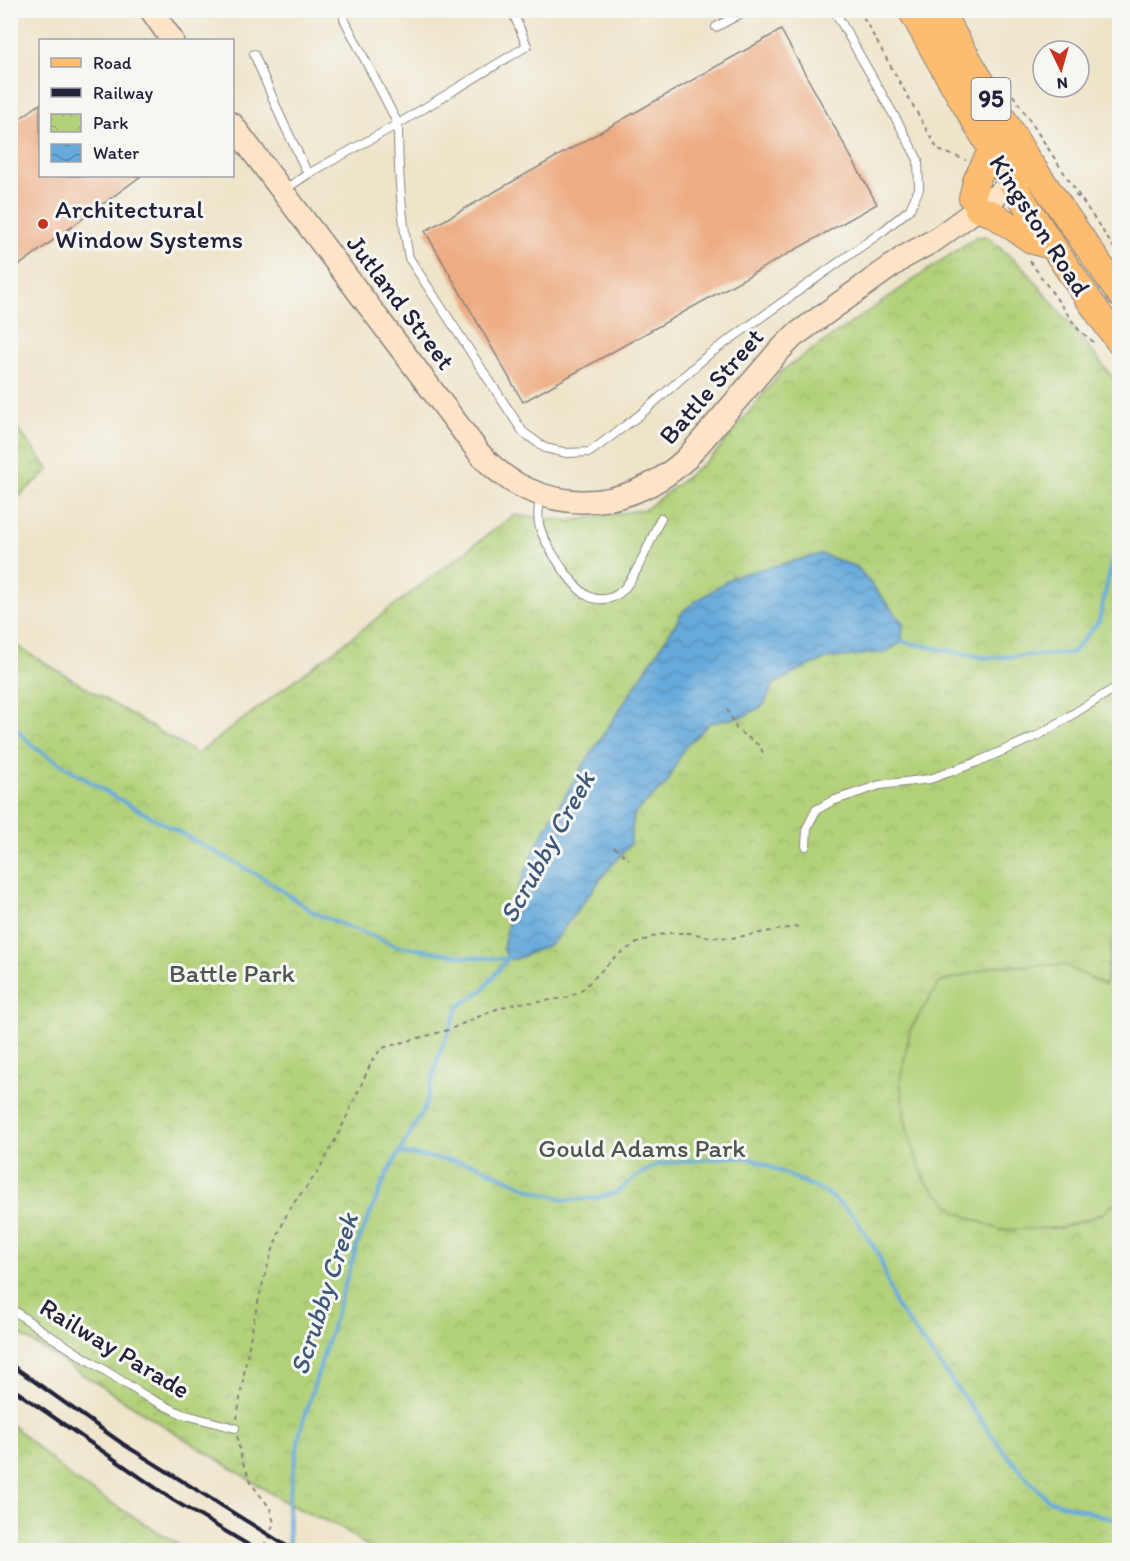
<svg xmlns="http://www.w3.org/2000/svg" width="1130" height="1561" viewBox="0 0 1130 1561" font-family="Itim,sans-serif">
  <style>
    .park { fill: url(#park-crowns); stroke: #6a7a5a; stroke-width: 1.5 }
    .pitch { fill: #b2d179; stroke: #6a7a5a; stroke-width: 1.5 }
    .water { fill: url(#water-waves); stroke: #44668b; stroke-width: 1.5 }
    .lines { fill: none; stroke-linecap: round; stroke-linejoin: round }
    .stream { stroke: #66aadb; stroke-width: 4 }
    .building { fill: #edac82 }
    .lane-casing { stroke: #888382; stroke-width: 10 }
    .secondary-casing { stroke: #888382; stroke-width: 25 }
    .primary-casing { stroke: #888382; stroke-width: 28 }
    .path { stroke: #888382; stroke-width: 2; stroke-dasharray: 4.5 4.5; stroke-linecap: butt }
    .lane { stroke: #fff; stroke-width: 8 }
    .secondary { stroke: #fee4c6; stroke-width: 22 }
    .primary { stroke: #fdbc70; stroke-width: 26 }
    .rail { stroke: #22223b; stroke-width: 4 }
    .poi-dot { fill: #c8321e; stroke: #f6f6f2; stroke-width: 2 }
    .labels { text-anchor: middle; stroke-width: 6; stroke-linejoin: round; paint-order: stroke }
    .shield { fill: #f6f6f2; stroke: #626272; stroke-width: 1.5 }
    .shield-label { font-size: 24px; font-weight: bold; fill: #22223b }
    .poi-label { font-size: 26px; fill: #22223b; stroke: #f6f6f2; text-anchor: start }
    .street-label { font-size: 26px; fill: #22223b; stroke: #f6f6f2 }
    .park-label { font-size: 26px; fill: #4d574e; stroke: #f6f6f2 }
    .water-label { font-size: 27px; font-style: italic; fill: #3d587b; stroke: #f6f6f2 }
  </style>
  <defs>
    <pattern id="park-crowns" width="20" height="18" patternUnits="userSpaceOnUse" patternTransform="scale(1.5)"><rect width="20" height="18" fill="#b2d179"/><path d="M2 6a3 3 0 1 1 6 0M12 15a3 3 0 1 1 6 0" fill="none" stroke="#99b36a"/></pattern>
    <pattern id="water-waves" width="16" height="10" patternUnits="userSpaceOnUse" patternTransform="scale(1.5)"><rect width="16" height="10" fill="#66aadb"/><path d="M0 5q4-4 8 0t8 0" fill="none" stroke="#548ab3"/></pattern>
  </defs>
  <rect width="100%" height="100%" fill="#f6f6f2"/>
  <filter id="ink" filterUnits="userSpaceOnUse"><feTurbulence type="fractalNoise" baseFrequency=".0167" numOctaves="2"/><feDisplacementMap in="SourceGraphic" scale="12" xChannelSelector="R" yChannelSelector="G"/><feConvolveMatrix kernelMatrix="1 2 1 2 8 2 1 2 1" color-interpolation-filters="sRGB"/></filter>
  <filter id="wash" filterUnits="userSpaceOnUse"><feTurbulence type="fractalNoise" baseFrequency=".008" numOctaves="4" result="noise"/><feDisplacementMap in="SourceGraphic" scale="24" xChannelSelector="R" yChannelSelector="G"/><feGaussianBlur stdDeviation="1.35" result="paint"/><feColorMatrix in="noise" values="0 0 0 0 0 0 0 0 0 0 0 0 0 0 0 0 0 1.4 0 .05"/><feComposite in="paint" operator="in"/></filter>
  <g filter="url(#wash)">
    <rect width="100%" height="100%" fill="#eee4c9"/>
    <path class="park" d="M986,236L1026,270L1119,385V1550H372L342,1528L288,1504L11,1329L10,642L197,754L514,515L570,521L646,509L714,455L783,370L976,237Z
      M11,420L49,470L11,503H10Z
      M11,1424L74,1480L187,1550H11Z"/>
    <path class="pitch" d="M1119,929V1199L1102,1214L1060,1228L1000,1230L957,1212L925,1181L907,1130L900,1082L910,1030L939,983L996,966L1065,965L1105,985L1112,939Z"/>
    <path class="water" d="M821,554L857,567L903,623L902,642L886,652L826,659L797,671L773,685L764,705L745,716L710,723L684,748L667,783L634,814L630,845L606,872L553,943L517,959H508L503,948L513,900L539,840L576,777L685,609L734,576Z"/>
    <g class="lines">
      <path class="stream" d="M899,641L987,658L1072,653L1099,621L1120,526
        M10,723L34,747L113,796L265,879L316,914L394,945L467,957L508,959
        M399,1153L475,1164L534,1191L567,1200L597,1198L616,1193L635,1177L659,1164L731,1157L751,1158L827,1193L854,1216L879,1255L895,1304L1005,1453L1028,1479L1048,1500L1120,1521
        M289,1550L288,1504L300,1432L357,1245L386,1176L425,1107L439,1055L459,1006L483,990L509,957"/>
    </g>
    <g id="blocks">
      <path class="building" d="M781,30L877,204L523,402L425,231Z
        M40,104V176H141L10,272V126Z"/>
    </g>
  </g>
  <g filter="url(#ink)">
    <use href="#blocks" fill-opacity="0" stroke="#888382" stroke-width="1.5"/>
    <g class="lines">
      <defs>
        <path id="lane" d="M512,10L527,46L398,124C398,169 401,214 409,258L523,432L545,448L567,453L590,452L641,414L708,355L883,231L910,209L919,189L918,160L900,126L834,10
          M716,27L747,10
          M254,54L282,120L308,174
          M284,190L308,174L398,124L344,19
          M540,496C539,505 537,515 539,524C543,542 572,587 588,596C597,601 610,600 618,594C634,584 652,536 661,518
          M806,846L807,828L816,810L832,801L880,785L930,779L977,762L1039,735L1120,685
          M10,1308L47,1334L147,1397L182,1414L235,1428"/>
        <path id="secondary" d="M151,10L172,40
          M232,124L480,454C537,517 625,516 686,459L777,353L794,336L904,257L935,240L1027,173"/>
        <path id="primary" d="M911,10C975,125 1042,237 1120,343
          M939,10L1027,159L1120,294
          M972,198L976,181L991,151
          M978,209L993,214L1033,241L1051,246"/>
      </defs>
      <use href="#lane" class="lane-casing"/>
      <use href="#secondary" class="secondary-casing"/>
      <use href="#primary" class="primary-casing"/>
      <path class="path" d="M859,10L938,150L966,160
        M1013,95L1082,200
        M1075,195L1082,200L1114,248
        M1030,261L1078,329L1097,345
        M1114,362L1120,369
        M727,709L737,730L760,746L763,753
        M614,847L629,859
        M237,1419C247,1352 258,1281 285,1218C295,1197 310,1186 321,1166C341,1132 356,1095 373,1059L382,1048L448,1030L499,1008L518,1003L539,1002L570,997L584,988L616,956L635,944L655,936L670,933H691L710,937L732,938L799,926
        M237,1436L242,1461L253,1486L270,1508L274,1523L262,1550"/>
      <use href="#lane" class="lane"/>
      <use href="#secondary" class="secondary"/>
      <use href="#primary" class="primary"/>
      <path class="rail" d="M10,1364L123,1444L293,1550
        M10,1387L173,1500L257,1550"/>
    </g>
  </g>
  <circle class="poi-dot" cx="43" cy="224" r="6"/>
  <g class="labels">
    <rect class="shield" x="971.5" y="78" width="39" height="42" rx="4.5"/>
    <g class="shield-label">
      <text x="991" y="107">95</text>
    </g>
    <g class="poi-label">
      <text x="55" y="218">Architectural<tspan x="55" dy="30">Window Systems</tspan></text>
    </g>
    <g class="street-label">
      <text transform="translate(1040 225) rotate(57)" y="9">Kingston Road</text>
      <text transform="translate(401 302) rotate(53)" y="9">Jutland Street</text>
      <text transform="translate(711 386) rotate(-49)" y="9">Battle Street</text>
      <text transform="translate(115 1348) rotate(31)" y="9">Railway Parade</text>
    </g>
    <g class="park-label">
      <text x="232" y="982">Battle Park</text>
      <text x="642" y="1157">Gould Adams Park</text>
    </g>
    <g class="water-label">
      <text transform="translate(547 847) rotate(-61)" y="9">Scrubby Creek</text>
      <text transform="translate(324 1294) rotate(-72)" y="9">Scrubby Creek</text>
    </g>
  </g>
  <rect width="1130" height="1561" fill="none" stroke="#f6f6f2" stroke-width="36"/>
  <rect x="39" y="39" width="195" height="138" fill="#f6f6f2" stroke="#a1a1a9" stroke-width="1.5"/>
  <rect x="51" y="58" width="30" height="9" fill="#fdbc70" stroke="#a1a1a9" stroke-width="1.5"/>
  <text x="93" y="69" font-size="18" fill="#22223b">Road</text>
  <rect x="51" y="88" width="30" height="9" fill="#22223b" stroke="#a1a1a9" stroke-width="1.5"/>
  <text x="93" y="99" font-size="18" fill="#22223b">Railway</text>
  <rect x="51" y="114" width="30" height="18" fill="url(#park-crowns)" stroke="#a1a1a9" stroke-width="1.5"/>
  <text x="93" y="129" font-size="18" fill="#22223b">Park</text>
  <rect x="51" y="144" width="30" height="18" fill="url(#water-waves)" stroke="#a1a1a9" stroke-width="1.5"/>
  <text x="93" y="159" font-size="18" fill="#22223b">Water</text>
  <g transform="translate(1061 69) rotate(175)"><circle r="28" fill="#f6f6f2" stroke="#a1a1a9" stroke-width="1.5"/>
  <path d="M0-4.5L10 22L0 15L-10 22Z" fill="#c8321e"/>
  <text y="-9" font-size="16" font-weight="bold" text-anchor="middle" fill="#22223b">N</text>
  </g>
</svg>
